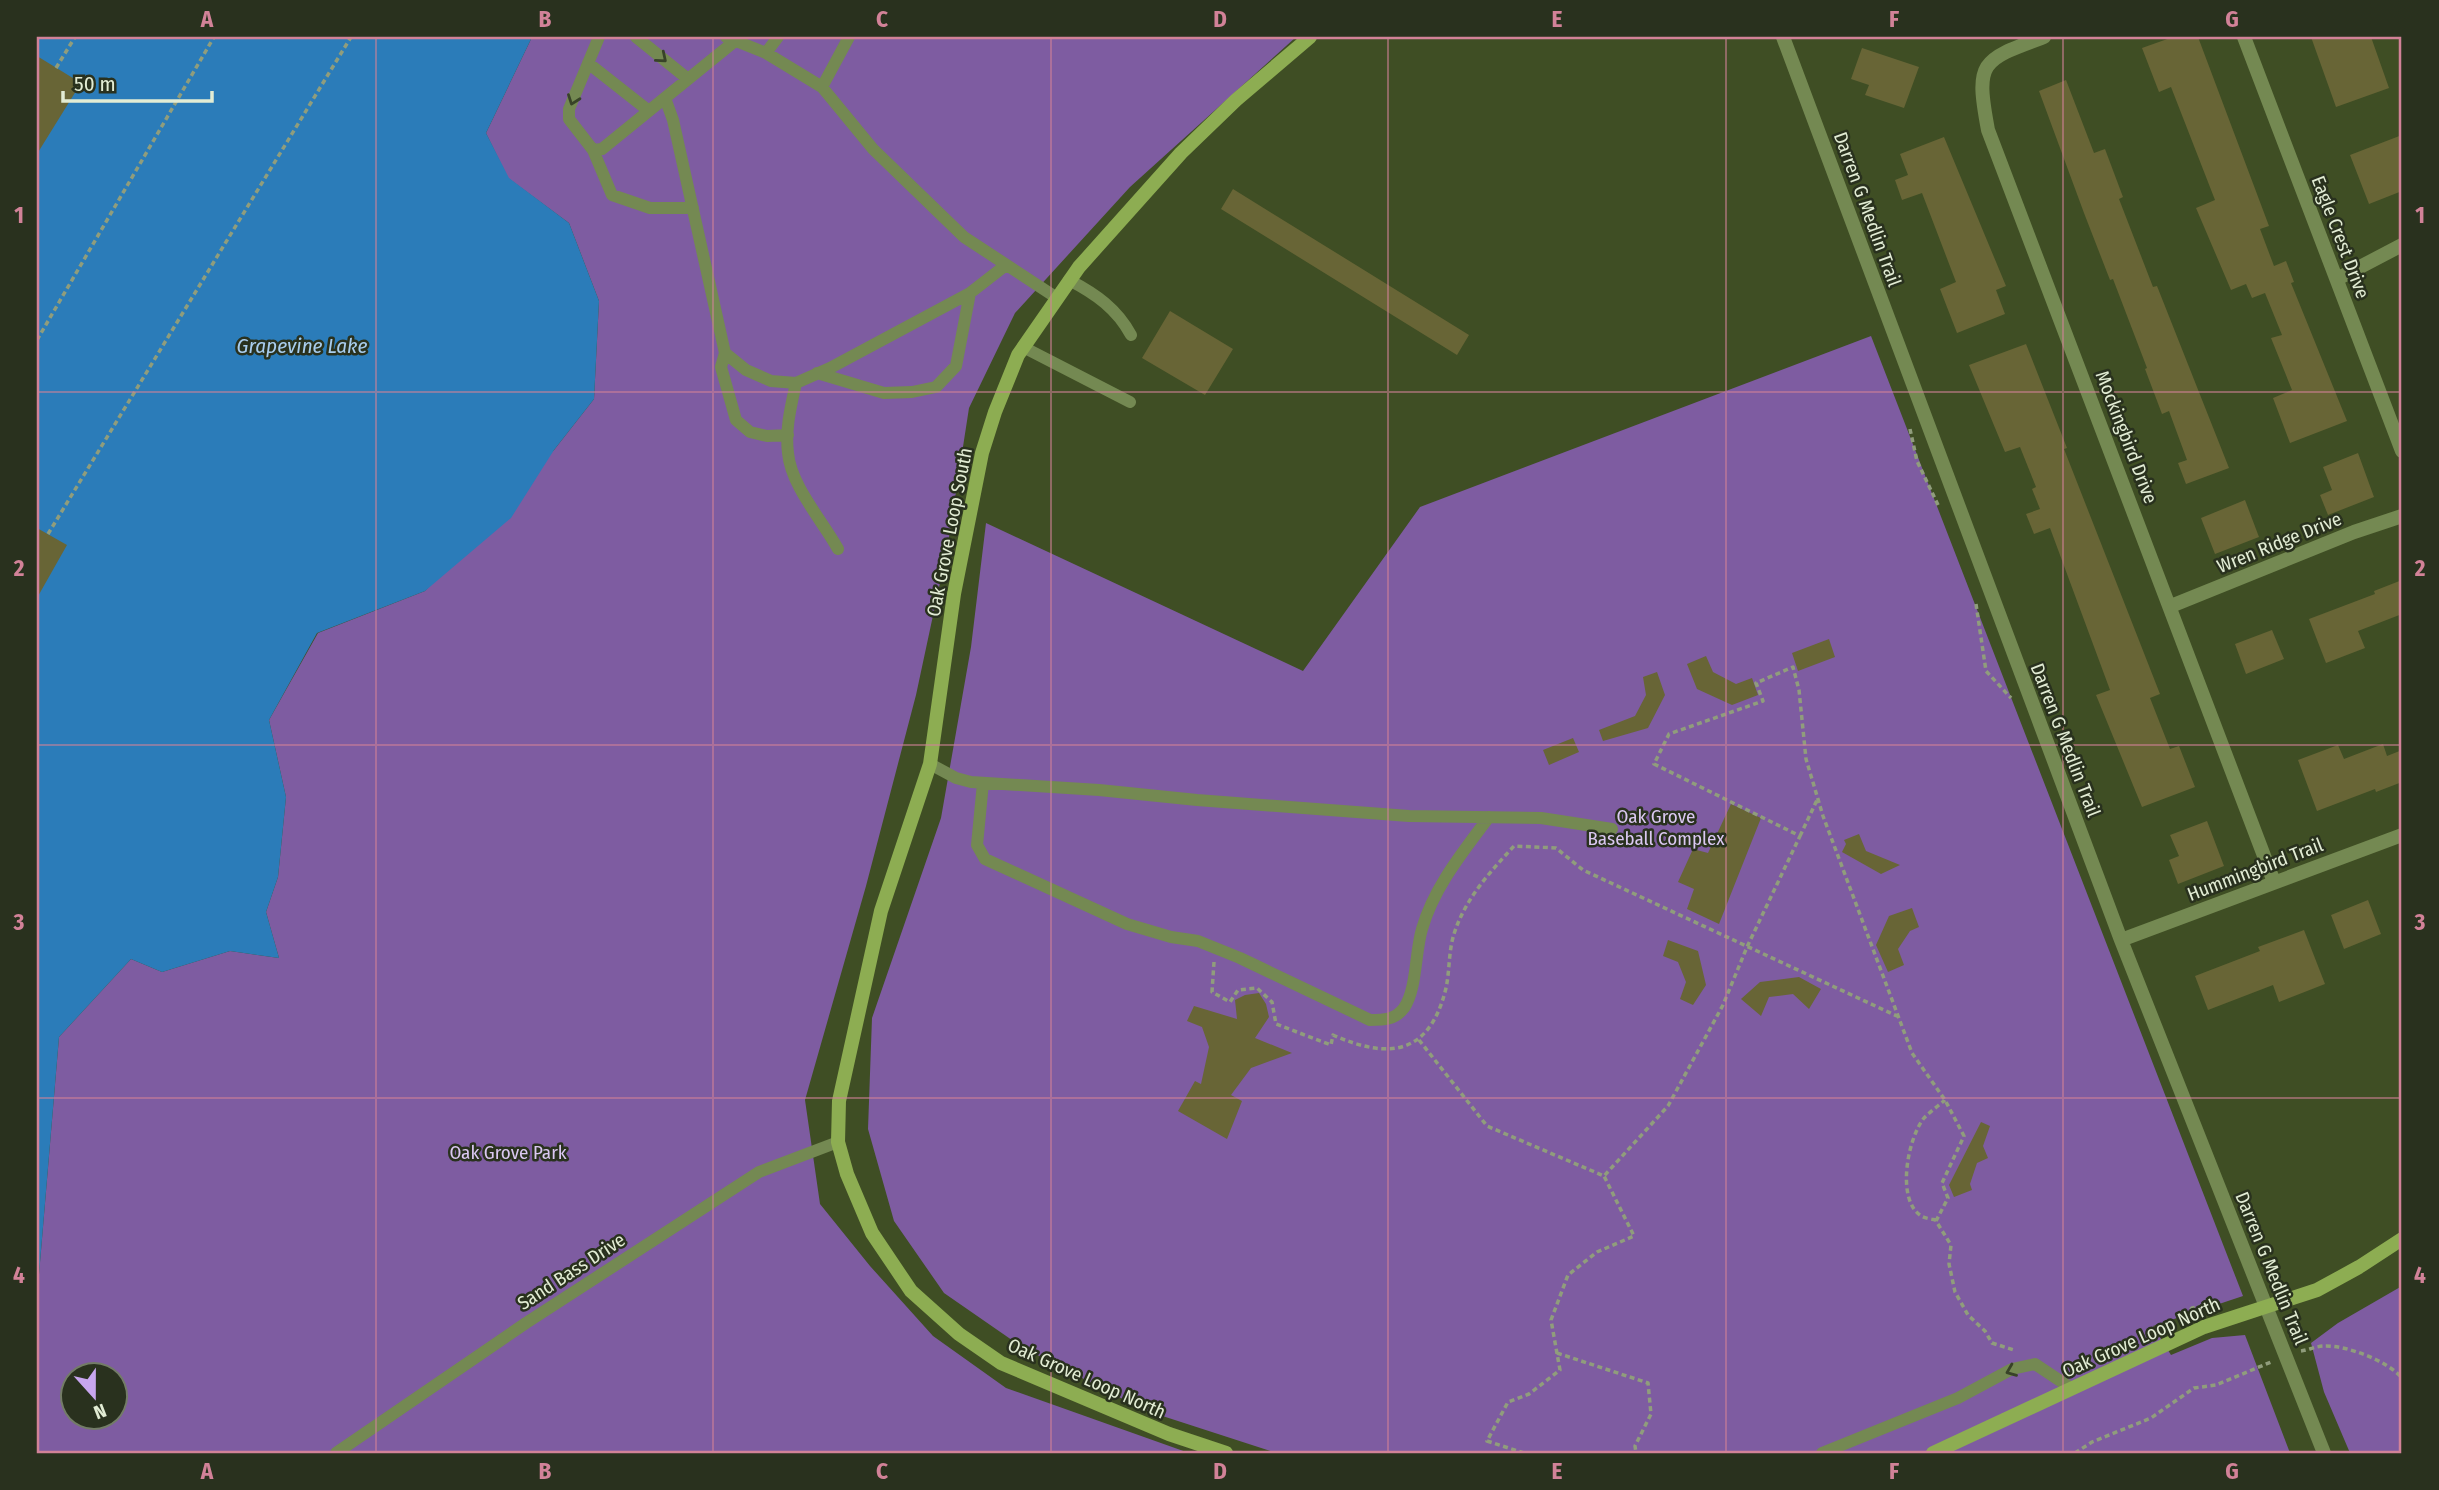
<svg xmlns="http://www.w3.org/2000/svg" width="2439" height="1490" viewBox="0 0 2439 1490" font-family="'Fira Sans Condensed',sans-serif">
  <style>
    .green { fill: #7e5ca1; fill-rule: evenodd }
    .water { fill: #2b7cb9 }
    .building { fill: #686536 }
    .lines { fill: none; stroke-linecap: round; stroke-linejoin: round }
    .path { stroke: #909d7c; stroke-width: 3.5; stroke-dasharray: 5 3.5; stroke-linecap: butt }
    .lane { stroke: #748952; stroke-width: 12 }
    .street { stroke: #748952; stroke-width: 14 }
    .secondary { stroke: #8dad52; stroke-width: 14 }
    .oneway { stroke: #384328 }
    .grid { fill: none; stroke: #d28298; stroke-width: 2; stroke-opacity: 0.55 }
    .labels { text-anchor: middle; stroke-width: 5; stroke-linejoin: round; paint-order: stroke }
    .street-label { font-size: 19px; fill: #e2ecd4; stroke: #29311e }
    .park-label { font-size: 19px; fill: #dbc8f2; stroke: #29311e }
    .water-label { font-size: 21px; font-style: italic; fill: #a8cdee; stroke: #29311e }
    .neatline { fill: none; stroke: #d28298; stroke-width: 2.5 }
    .grid-label { font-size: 23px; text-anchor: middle; font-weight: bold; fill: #d28298 }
  </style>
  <rect width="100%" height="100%" fill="#3f4e24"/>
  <path class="green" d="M532,37H1296L1130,187L1015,313L969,408L947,550L916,695L866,886L805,1100L820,1204L870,1266L933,1336L1006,1388L1189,1453H37V1298L59,1037L131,959L162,972L230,951L279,958L266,912L278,877L286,797L269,720L318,633L425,591L554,450L594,399L599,301L569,223L508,178L486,133ZM74,1374H116V1416H74Z
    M1871,336L2243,1296L2153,1326L2171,1355L2212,1338L2245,1335L2290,1453H1277L1144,1410L1022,1347L944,1293L894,1221L868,1129L872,1018L941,818L971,647L986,523L1303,671L1420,507Z
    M2402,1286V1453H2350L2324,1392L2311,1343L2338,1323Z"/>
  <path class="water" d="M37,37H532L486,133L509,178L569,223L599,301L594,399L554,450L511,518L425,591L317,633L269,720L286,797L278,877L266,912L279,958L230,951L162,972L131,959L59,1037L37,1298Z"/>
  <path class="building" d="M2173,37H2198L2269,226L2260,229L2274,266L2286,261L2294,282L2291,283L2347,421L2290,443L2273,398L2292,390L2271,338L2282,335L2265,293L2252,298L2246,284L2231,290L2196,208L2215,200L2171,87L2159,92L2142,48Z
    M2311,37H2371L2389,88L2336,107Z
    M1862,48L1919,67L1904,108L1865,95L1869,85L1851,79Z
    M37,56L81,83L37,154Z
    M2066,80L2094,153L2105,149L2123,197L2119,199L2153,287L2157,286L2229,468L2186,484L2178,463L2187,460L2169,411L2162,414L2145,369L2147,368L2113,279L2110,280L2084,213L2039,91Z
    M2402,135V191L2369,204L2350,155Z
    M1944,137L2006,286L1996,290L2005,314L1957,333L1940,289L1956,282L1922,193L1902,200L1895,180L1908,175L1900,154Z
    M1233,189L1469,335L1457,355L1221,209Z
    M1170,311L1233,349L1205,395L1142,358Z
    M2026,344L2067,448L2064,449L2160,694L2150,698L2170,749L2179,746L2195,787L2142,807L2096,695L2110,690L2050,528L2034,534L2026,514L2040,509L2032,489L2036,487L2020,447L2005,452L1969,365Z
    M2358,453L2374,497L2328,515L2320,495L2332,490L2323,467Z
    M2245,500L2259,537L2215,554L2201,518Z
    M37,528L67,545L37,598Z
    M2402,580V614L2358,631L2365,648L2326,663L2309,619L2375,594L2374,591Z
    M2272,630L2284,659L2246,674L2235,644Z
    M1829,639L1835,657L1798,671L1792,653Z
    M1706,656L1713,672L1736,684L1752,678L1758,695L1732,705L1697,689L1687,664Z
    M1657,672L1665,695L1648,728L1603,741L1599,730L1635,716L1646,695L1643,677Z
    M1573,738L1579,752L1549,765L1543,750Z
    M2383,744L2387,756L2402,750V782L2376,792L2375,789L2317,811L2298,760L2338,745L2344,759Z
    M1731,804L1761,818L1719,924L1687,909L1694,889L1678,882L1693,849L1708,853Z
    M2207,821L2224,866L2178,884L2169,860L2179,856L2170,835Z
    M1859,834L1866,851L1900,865L1881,874L1842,852L1846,844L1844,840Z
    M2368,900L2381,934L2344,949L2331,915Z
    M1912,908L1919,927L1910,931L1898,949L1904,965L1888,972L1876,945L1889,916Z
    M2304,930L2325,984L2279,1002L2273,985L2208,1010L2195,976L2260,951L2258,947Z
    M1668,940L1698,951L1706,985L1693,1005L1680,999L1686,982L1678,962L1663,956Z
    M1799,977L1821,989L1809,1009L1793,994L1769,997L1761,1016L1741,999L1760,982Z
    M1259,993L1266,1004L1269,1017L1255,1038L1292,1053L1251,1068L1231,1095L1242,1101L1227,1139L1178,1111L1195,1081L1201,1084L1209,1047L1202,1027L1187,1021L1194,1006L1237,1019L1235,1000L1245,995Z
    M1981,1122L1990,1126L1983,1146L1988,1158L1977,1163L1970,1184L1972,1190L1954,1197L1949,1185Z"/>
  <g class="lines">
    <path class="path" d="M56,68L75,37
      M37,340L214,37
      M1910,429L1917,461L1939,507
      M48,534L351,37
      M1976,604L1986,671L2011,698
      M1800,836L1817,800
      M1214,962L1212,992L1230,1002L1238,990L1257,988L1272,1002L1276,1024L1331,1045L1333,1035C1387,1059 1428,1056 1445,992C1450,974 1448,953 1454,934C1465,899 1490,872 1514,846L1556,848L1583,870L1899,1017
      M1419,1040L1487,1126L1604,1176L1668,1106L1723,1005L1747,947L1800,836L1654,764L1669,734L1763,701L1756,683L1793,667L1799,690L1806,759L1823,816L1912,1053L1945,1100L1964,1136L1942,1183L1948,1198L1936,1221L1951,1245L1949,1264L1955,1292L1968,1315L1985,1331L1992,1343L2014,1350
      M1936,1220C1931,1219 1923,1218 1920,1215C1896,1198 1908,1138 1924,1118C1930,1112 1938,1106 1945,1100
      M2185,1316L2192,1308L2218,1303
      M2301,1351C2308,1350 2317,1346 2324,1346C2346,1345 2388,1361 2402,1378
      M1557,1353L1648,1383L1651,1414L1635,1446L1636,1453
      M1524,1453L1487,1441L1508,1402L1529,1394L1560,1370L1551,1320L1568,1275L1597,1252L1634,1236L1604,1176
      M2075,1453L2092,1442L2151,1418L2194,1388L2216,1385L2271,1362"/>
    <path class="lane" d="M599,37L569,109V119L593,150L602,149L735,41
      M636,37L688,79
      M726,37L766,53
      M778,37L766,53L822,87L873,149L964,237L1057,298
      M588,63L649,111
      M822,87L849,37
      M665,98L673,120L725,353L746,370L771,381L796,383L830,368L970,293L1006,265
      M593,150L612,195L650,208H693
      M1069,280C1096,294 1117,309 1131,335
      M1023,347L1130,402
      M725,353L721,367L736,420L750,432L767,436L788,435
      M817,373L884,393L912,392L936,387L956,366L970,293
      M796,383C791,406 785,429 788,453C791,486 822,520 838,549
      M930,764L956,778L971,782L1099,790L1197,800L1409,816L1541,818L1612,829
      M983,783L977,845L985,859L1127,924L1171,937L1198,941L1240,958L1370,1020C1383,1020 1395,1020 1404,1008C1417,989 1415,952 1422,929C1434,887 1463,852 1489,817
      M336,1453L526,1323L759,1172L838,1142
      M1822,1453L1958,1398L2012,1369L2035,1364L2071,1388"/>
    <path class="street" d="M1783,37L2121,940L2324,1453
      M2044,37C1981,60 1975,61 1988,130L2274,882
      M2244,37L2402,451
      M2337,279L2402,245
      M2171,606L2354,532L2402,516
      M2121,940L2402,835"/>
    <path class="secondary" d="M1226,1453L1169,1434L1001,1363L959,1334L911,1291L872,1233L847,1174L838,1142L839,1101L881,911L930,764L954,594L982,453L995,412L1018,355L1079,267L1181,153L1236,100L1310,37
      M1933,1453L2204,1327L2317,1290L2359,1267L2402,1239"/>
  </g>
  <defs><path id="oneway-chevron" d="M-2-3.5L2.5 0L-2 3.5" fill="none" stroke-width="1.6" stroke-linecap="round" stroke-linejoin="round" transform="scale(1.75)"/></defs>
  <g class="oneway">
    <use href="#oneway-chevron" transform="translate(662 58) rotate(40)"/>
    <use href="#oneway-chevron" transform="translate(573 100) rotate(110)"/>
    <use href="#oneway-chevron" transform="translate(2011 1371) rotate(158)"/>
  </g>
  <path class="grid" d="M376,37V1453M713,37V1453M1051,37V1453M1388,37V1453M1726,37V1453M2063,37V1453M37,392H2402M37,745H2402M37,1098H2402"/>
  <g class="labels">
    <g class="street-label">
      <text transform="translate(1868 209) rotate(70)" y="7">Darren G Medlin Trail</text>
      <text transform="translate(2341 237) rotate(69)" y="7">Eagle Crest Drive</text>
      <text transform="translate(2127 437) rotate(69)" y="7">Mockingbird Drive</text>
      <text transform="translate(949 532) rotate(-79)" y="7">Oak Grove Loop South</text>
      <text transform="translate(2279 542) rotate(-22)" y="7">Wren Ridge Drive</text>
      <text transform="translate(2066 740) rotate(69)" y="7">Darren G Medlin Trail</text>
      <text transform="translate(2255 869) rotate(-21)" y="7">Hummingbird Trail</text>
      <text transform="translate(2272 1268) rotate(68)" y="7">Darren G Medlin Trail</text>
      <text transform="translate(571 1271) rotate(-33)" y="7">Sand Bass Drive</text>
      <text transform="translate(2141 1337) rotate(-24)" y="7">Oak Grove Loop North</text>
      <text transform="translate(1087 1378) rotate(24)" y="7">Oak Grove Loop North</text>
    </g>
    <g class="park-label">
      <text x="1656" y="823">Oak Grove<tspan x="1656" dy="22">Baseball Complex</tspan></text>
      <text x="508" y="1159">Oak Grove Park</text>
    </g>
    <g class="water-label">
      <text x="302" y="353">Grapevine Lake</text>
    </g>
  </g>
  <rect width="2439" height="1490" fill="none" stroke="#29311e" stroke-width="77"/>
  <g transform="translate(94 1396) rotate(159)"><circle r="33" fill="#29311e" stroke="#737c67" stroke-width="2"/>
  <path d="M0-5L12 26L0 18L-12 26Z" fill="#c8a6ef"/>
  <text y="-10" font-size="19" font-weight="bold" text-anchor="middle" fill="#e2ecd4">N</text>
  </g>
  <path d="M63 91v10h149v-10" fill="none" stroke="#e2ecd4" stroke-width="3.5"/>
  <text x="74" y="91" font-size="21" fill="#e2ecd4" stroke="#29311e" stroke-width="5" paint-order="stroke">50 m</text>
  <rect x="38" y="38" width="2362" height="1414" class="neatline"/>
  <g class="grid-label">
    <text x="207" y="27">A</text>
    <text x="545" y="27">B</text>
    <text x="882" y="27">C</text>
    <text x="1220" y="27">D</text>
    <text x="1557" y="27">E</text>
    <text x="1894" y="27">F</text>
    <text x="2232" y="27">G</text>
    <text x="19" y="223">1</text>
    <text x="2420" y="223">1</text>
    <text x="19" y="576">2</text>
    <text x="2420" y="576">2</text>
    <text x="19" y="930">3</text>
    <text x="2420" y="930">3</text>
    <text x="19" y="1283">4</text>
    <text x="2420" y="1283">4</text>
    <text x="207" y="1479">A</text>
    <text x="545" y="1479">B</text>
    <text x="882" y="1479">C</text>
    <text x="1220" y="1479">D</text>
    <text x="1557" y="1479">E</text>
    <text x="1894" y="1479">F</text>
    <text x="2232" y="1479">G</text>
  </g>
</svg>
